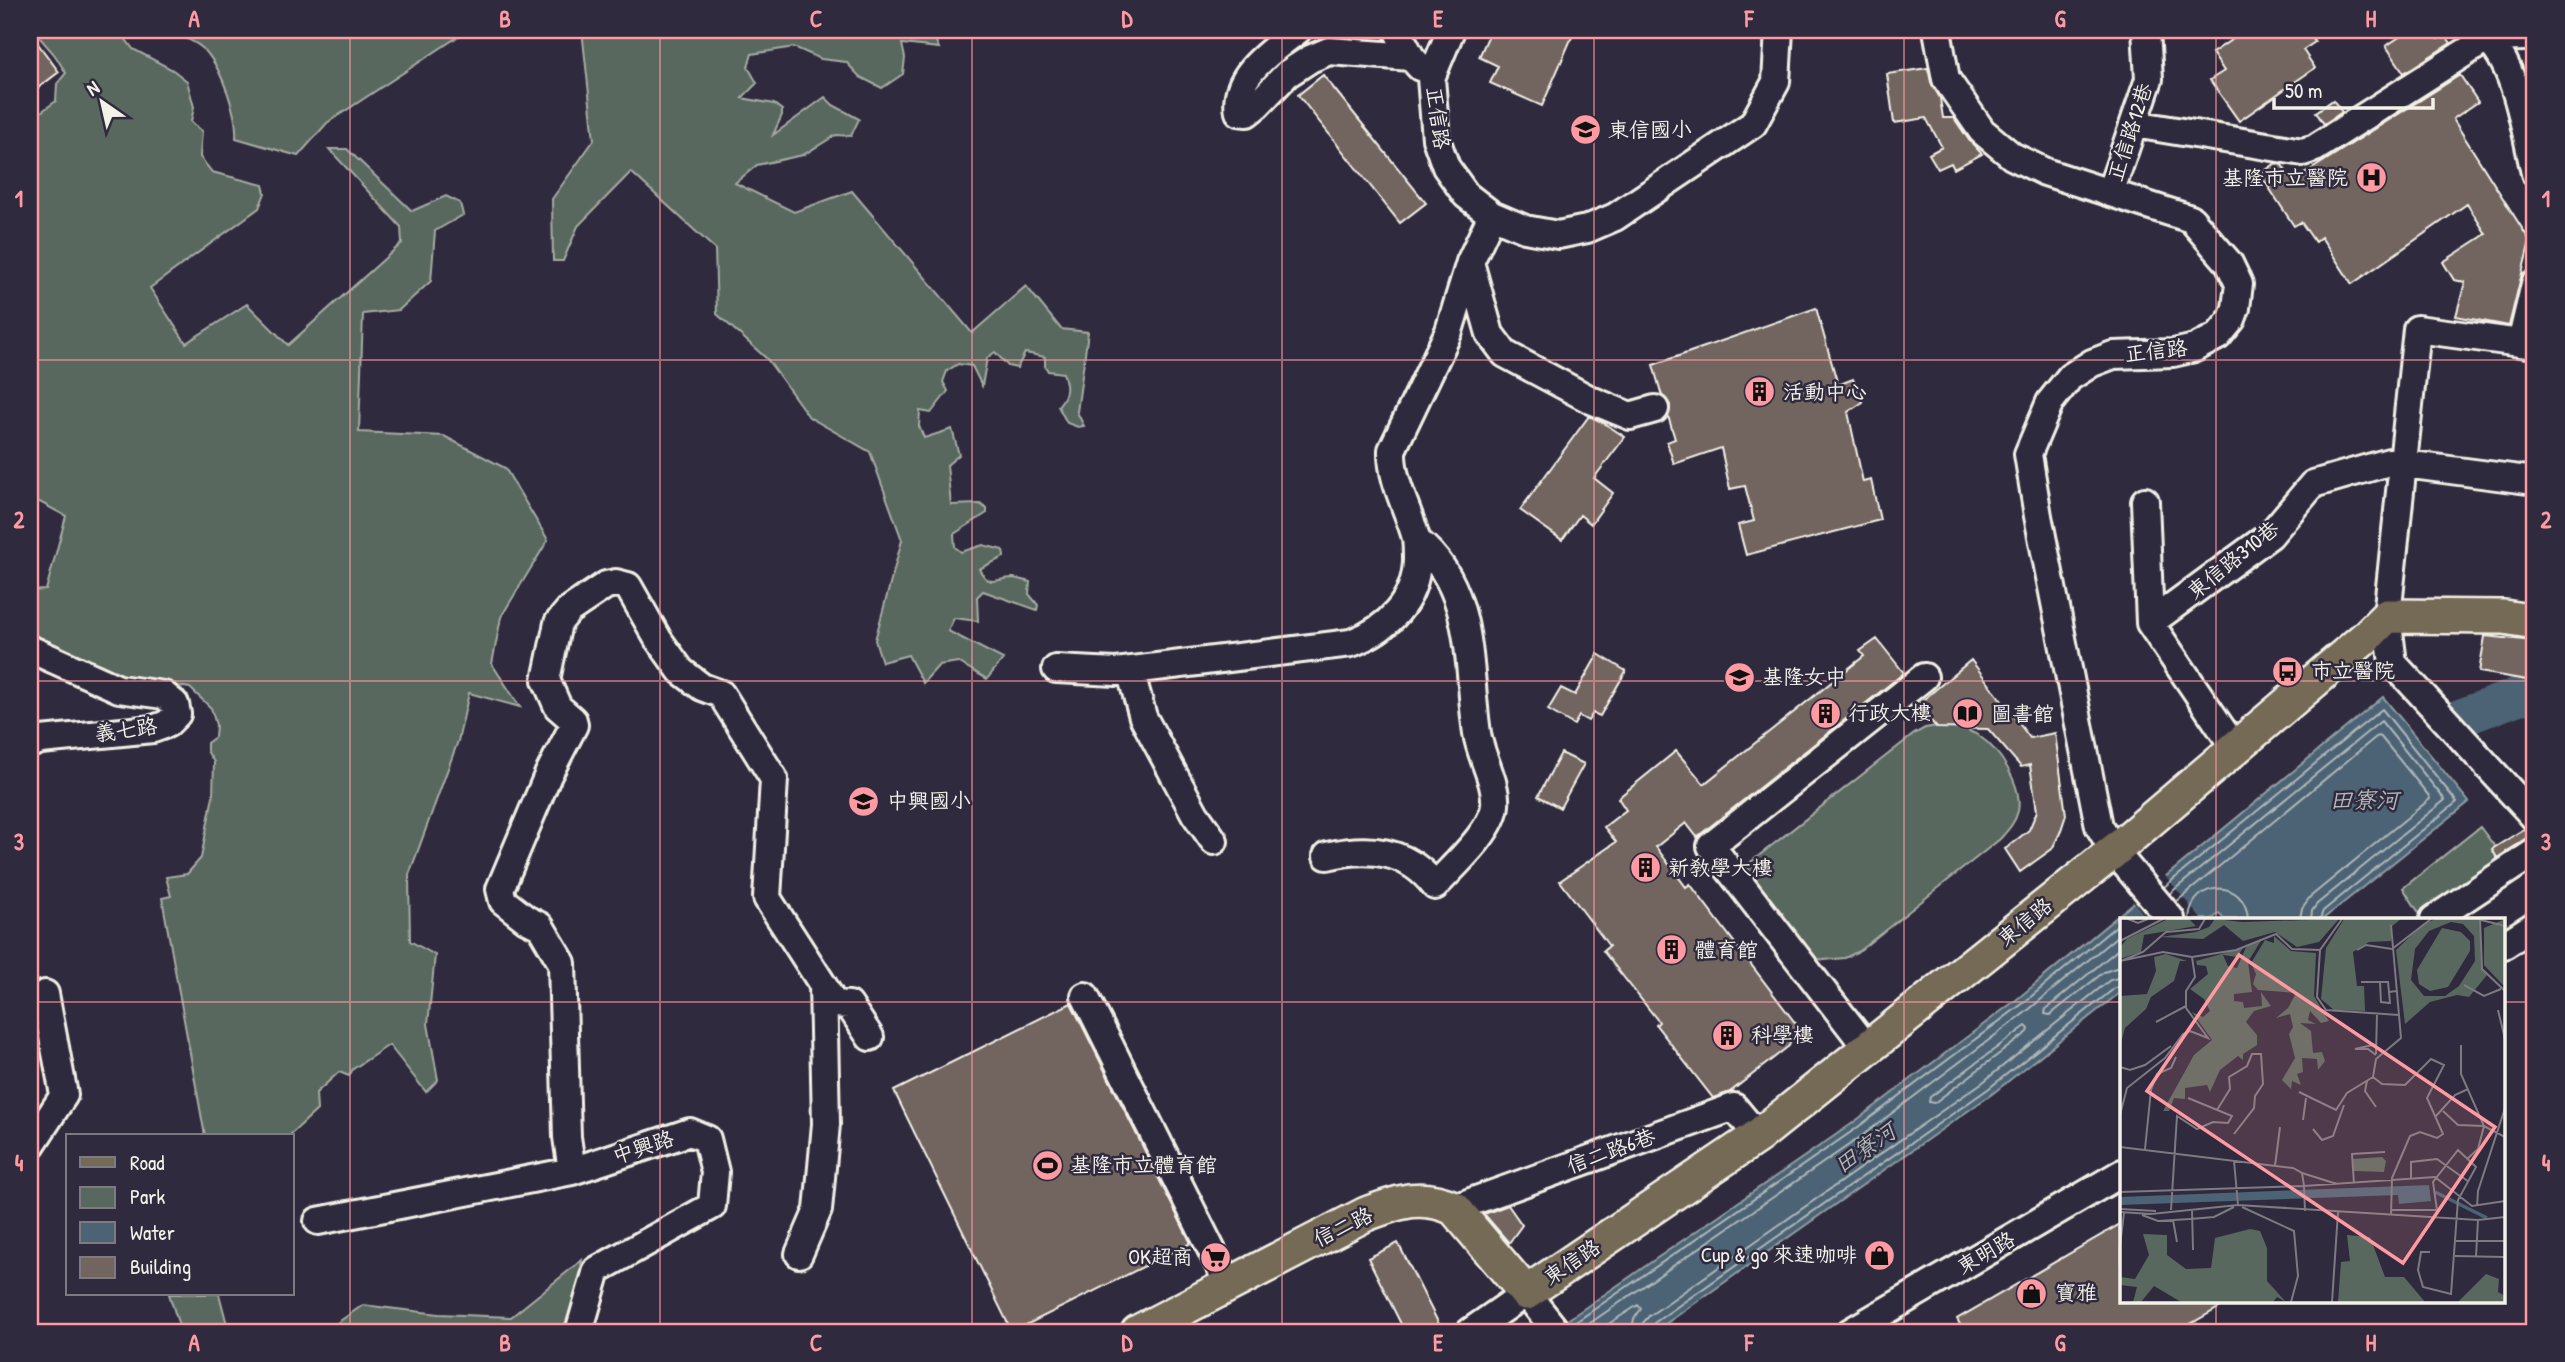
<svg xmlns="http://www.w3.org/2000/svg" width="2565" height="1362" viewBox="0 0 2565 1362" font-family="'Patrick Hand','LXGW WenKai TC',sans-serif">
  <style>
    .green { fill: #58685f; stroke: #a6aca4; stroke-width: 2 }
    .water { fill: #4b6374; stroke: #8f9ca2; stroke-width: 2 }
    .pier { fill: #2f2a3d }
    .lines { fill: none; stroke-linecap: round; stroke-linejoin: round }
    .shore { stroke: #b0b8ba; stroke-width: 2 }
    .river { stroke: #4b6374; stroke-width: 38 }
    .building { fill: #726560; stroke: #f4f1e8; stroke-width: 2 }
    .minor-casing { stroke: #f4f1e8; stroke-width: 32 }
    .major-casing { stroke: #f4f1e8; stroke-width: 38 }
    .minor { stroke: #2f2a3d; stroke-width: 26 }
    .major { stroke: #756a55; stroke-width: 33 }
    .grid { fill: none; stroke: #ff9aa2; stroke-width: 2; stroke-opacity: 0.55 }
    .labels { text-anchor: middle; stroke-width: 5; stroke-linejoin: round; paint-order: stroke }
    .street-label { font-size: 21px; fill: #f4f1e8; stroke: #2f2a3d }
    .poi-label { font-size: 21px; fill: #f4f1e8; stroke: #2f2a3d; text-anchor: start }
    .water-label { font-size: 23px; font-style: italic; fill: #b0b8ba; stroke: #2f2a3d }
    .inset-river { fill: none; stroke: #4b6374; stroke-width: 3.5 }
    .inset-road { fill: none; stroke: #7e7a81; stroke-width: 2 }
    .view { fill: #ff9aa2; fill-opacity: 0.15; stroke: #ff9aa2; stroke-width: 3.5 }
    .inset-edge { fill: none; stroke: #f4f1e8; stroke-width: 3.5 }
    .neatline { fill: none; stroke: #ff9aa2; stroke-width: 2.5 }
    .grid-label { font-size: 23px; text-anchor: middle; font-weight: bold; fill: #ff9aa2 }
  </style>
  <rect width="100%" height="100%" fill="#2f2a3d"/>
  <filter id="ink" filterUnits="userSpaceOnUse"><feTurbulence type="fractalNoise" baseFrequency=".0143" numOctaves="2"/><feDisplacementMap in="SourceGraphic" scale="14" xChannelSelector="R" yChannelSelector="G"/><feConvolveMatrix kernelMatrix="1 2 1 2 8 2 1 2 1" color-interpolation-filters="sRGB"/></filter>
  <g filter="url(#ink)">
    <path class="green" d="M33,30H119L133,49L173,70L187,81L194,107L191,122L202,131L200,157L212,172L263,185L265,193L259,208L150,288L186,343L247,304L288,345L402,243L401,227L329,149H347L412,211L446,196L460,203L463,215L435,231L431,281L399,310L363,314L359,432L444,436L505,468L548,540L501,617L492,664L520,707L469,693L458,741L409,875L410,941L435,955L428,1024L438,1080L426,1092L389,1045L353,1069L349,1076L339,1072L316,1093L317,1110L289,1136H205L162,898L171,896L166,877L187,874L201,858L213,796L214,762L207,751V743L215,737L216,725L211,708L190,688L120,677L30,638V591L46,590L66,516L30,497V120L56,101L57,84L66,73L54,54Z
      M165,30H468L327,123L298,156L236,138C238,116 222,71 208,54C198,41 179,36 165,30Z
      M582,30H927L934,37L939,48L902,44L905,58L903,74L882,88L860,77L846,62L821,59L794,47L752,54L748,67L757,83L742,98L774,104L782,110V115L773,135L825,97L833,105L859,119L851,136L836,135L803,155L757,165L735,183L794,212L852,191L972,333L1026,286L1061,329L1088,332L1077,412L1084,426L1078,427L1067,423L1058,406C1068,394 1068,387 1063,373L1048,371L1045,366V357L1025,353L1017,368L1008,366L995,352L987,358L982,386L972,366L958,364L947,371L943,382L948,391L931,413L920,411L919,426L924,438L952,429L959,455L947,465L951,505L980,504L987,509V513L954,534L955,547L961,552L983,545L1003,550L1004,557L979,569C990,589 996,578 1013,578C1019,579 1025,581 1030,582L1029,594L1038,605L1037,610L983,591L977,597L978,621L954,618L948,631L1003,659L987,679L958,662L939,665L923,683L908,655L882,662L875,640L902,540L870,452L809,417L767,359L717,314L715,249L631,172L578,226L563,261H553L552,199L594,140Z
      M1937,726C1951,727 1967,728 1979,736C2000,750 2023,786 2018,811C2015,823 2008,830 2000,839L1859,951L1845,958L1824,960L1803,955L1729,879L1914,734L1925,728Z
      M2480,827L2511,868L2423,919L2403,888Z
      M582,1260L575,1309L559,1332H324L363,1305L439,1314L511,1317Z
      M169,1294H219L229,1332H181Z"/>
    <path class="water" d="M2383,697L2469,802L2323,919H2224L2219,914L2212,919H2122V991L1992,1094L1654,1332H1550L1850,1125L2016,1000Z"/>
    <path class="pier" d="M2163,873L2201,919H2147L2132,899Z"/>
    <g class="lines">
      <path class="shore" d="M2164,887L2382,709L2457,802L2323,911L2320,919
        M2169,894L2381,721L2445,800L2317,904L2312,911L2311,919
        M2176,902L2376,737L2380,736L2429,796L2430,799L2310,897L2302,908L2300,919
        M2189,919C2191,879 2246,878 2248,919
        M2122,946L2046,1009L2045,1014L2050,1015L2104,972L2122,966
        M2026,1026L2029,1029L2028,1032L1934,1103L1929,1102L1930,1097Z
        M1570,1326L1854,1130L2021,1005L2122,921
        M1577,1332L1859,1138L2026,1012L2122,932
        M1596,1332L1638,1305L1641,1309L1634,1319L1631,1332
        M1642,1332L1643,1323L1649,1316L1983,1082L2110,980L2122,977
        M1651,1332L1654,1323L1988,1089L2115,988L2122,986"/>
      <path class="river" d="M2452,721L2521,695L2535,696"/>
    </g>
    <path class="building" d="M1491,30H1575L1542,106L1490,83L1498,66L1479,57Z
      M2228,30H2307L2315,42L2303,50L2315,68L2239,121L2210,80L2224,71L2212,53L2234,38Z
      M2410,30H2431L2438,39L2445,35L2451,43L2404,73L2386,46Z
      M30,33L59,72L30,94Z
      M1928,68L1931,82L1940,98L1943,118H1954L1969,140L1982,154L1954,169L1951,163L1938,169L1929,154L1942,147L1926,118L1894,123L1887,74Z
      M1323,75L1426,203L1400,223L1298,95Z
      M2460,75L2478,102L2453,119L2530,241L2509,326L2456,316L2465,282L2454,280L2443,262L2486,234L2467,204L2352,284L2321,237L2315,242L2301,222L2294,226L2260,174L2276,163L2282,165L2293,181Z
      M2333,100L2342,112L2324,124L2316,112Z
      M1816,308L1838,385L1853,379L1863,402L1848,412L1863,482L1871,480L1880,520L1746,555L1738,525L1754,521L1745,486L1730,489L1721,448L1674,464L1667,442L1675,439L1668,416L1670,405L1662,396L1653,365Z
      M1589,416L1604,423L1625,437L1594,478L1613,493L1591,524L1580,515L1562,540L1520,510Z
      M2485,636L2534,641L2527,680L2479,672Z
      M1877,639L1904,673L1697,837L1686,823L1656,847L1686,887L1690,884L1796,1024L1789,1046L1730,1092L1713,1098L1656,1025L1659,1022L1603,951L1609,946L1560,881L1616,842L1604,827L1626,810L1618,798L1676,751L1704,784L1864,656L1860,651Z
      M1598,654L1626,671L1600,716L1593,713L1588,721L1579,716L1574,725L1548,710L1561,688L1575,695Z
      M1971,660L2030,738L2055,733L2066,815L2060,833L2052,849L2020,872L2005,849L2029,830L2037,811L2030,765L2021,767L1988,729L1937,728L1917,705Z
      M1561,753L1584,764L1560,808L1538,796Z
      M2524,829L2535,833V836L2526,839L2497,858L2492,849Z
      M1071,1003L1191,1243L1012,1332L894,1091Z
      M1508,1205L1522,1225L1509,1243L1484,1214Z
      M2122,1223V1301H2231L2176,1332H1964L1957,1319Z
      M1398,1243L1443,1332H1405L1368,1258Z"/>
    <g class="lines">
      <defs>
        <path id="minor" d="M1298,30C1273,50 1232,75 1239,112L1247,113L1257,105L1287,74L1310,59L1329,51L1411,57
          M1397,30L1411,57L1420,67
          M1451,30L1431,78L1436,139L1446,167L1466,195L1492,215L1525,229L1558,235L1587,229L1615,217L1753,124L1776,82L1779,30
          M1937,30L1946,79L1982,131L2012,156L2045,172L2191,219L2229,263L2239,284L2236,308L2232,319L2218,336L2195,348L2173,353L2113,355L2092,363L2070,377L2050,402L2028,454L2038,516L2099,826L2114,851L2171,919
          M2477,32C2516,52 2525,133 2535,173
          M2134,124L2303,152L2315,148L2488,38L2526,37L2535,33
          M2110,193L2149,79L2146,30
          M1470,262L1490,334L1505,354L1591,400L1630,416L1655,409
          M2521,343L2535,284
          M2535,345L2417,329L2387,616L2393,663L2535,818
          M2145,501L2150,623
          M30,649L119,689L164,695L175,704L177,714L167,724L153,729L41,740L30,744
          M1056,669L1116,672L1351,643C1388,629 1416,601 1417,560C1417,553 1417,545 1416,538C1408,508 1391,481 1392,450L1449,331L1470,262L1492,215
          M1130,670L1143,717L1195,814L1214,841
          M2234,747L2150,623L2270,535L2313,484L2389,462L2535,481
          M1327,856C1369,846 1408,850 1435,886C1452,867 1493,831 1495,805C1497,782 1480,756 1477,733C1467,667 1476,587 1417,541
          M2434,919L2535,852
          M2504,945L2535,925
          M823,985L834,1004L849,1005L870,1037
          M1085,996L1229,1285
          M1867,1048L1711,846L1924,677
          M30,1147L64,1095L45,994
          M572,1171L567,1137L562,963L540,926L526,919L503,901L500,889L548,775L574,725L573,720L558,707L546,680L558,623L569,610L606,585L616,583L628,586L658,639L681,671L702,687L721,694L774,779L767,898L823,985L826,1124L818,1210L799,1254
          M1454,1208L1734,1107L1758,1136
          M318,1221L572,1171L690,1132L707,1139L715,1172L712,1206L597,1270L579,1332
          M1470,1332L1526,1293L1557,1332
          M1850,1332L2122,1173"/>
        <path id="major" d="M1138,1332L1366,1214C1399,1202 1420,1193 1454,1208L1526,1293L1758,1136L2114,851L2366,637L2387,616L2504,617L2535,622"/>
      </defs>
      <use href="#minor" class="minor-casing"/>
      <use href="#major" class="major-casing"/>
      <use href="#minor" class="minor"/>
      <use href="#major" class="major"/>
    </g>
  </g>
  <path class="grid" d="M350,30V1332M660,30V1332M972,30V1332M1282,30V1332M1594,30V1332M1904,30V1332M2216,30V919M30,360H2535M30,681H2535M30,1002H2122M2504,1002H2535M2216,1301V1332"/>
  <defs>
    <symbol id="school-disc" viewBox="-11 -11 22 22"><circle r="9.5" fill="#ff9aa2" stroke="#2f2a3d"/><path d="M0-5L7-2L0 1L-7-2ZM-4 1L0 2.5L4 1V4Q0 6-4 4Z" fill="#111"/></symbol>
    <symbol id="hospital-disc" viewBox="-11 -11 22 22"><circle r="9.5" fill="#ff9aa2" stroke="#2f2a3d"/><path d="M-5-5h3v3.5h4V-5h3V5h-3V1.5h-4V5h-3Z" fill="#111"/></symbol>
    <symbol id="building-disc" viewBox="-11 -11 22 22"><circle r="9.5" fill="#ff9aa2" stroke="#2f2a3d"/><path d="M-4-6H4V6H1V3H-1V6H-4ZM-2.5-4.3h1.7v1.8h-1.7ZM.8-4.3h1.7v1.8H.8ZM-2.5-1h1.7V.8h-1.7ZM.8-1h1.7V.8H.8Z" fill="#111"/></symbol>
    <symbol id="bus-disc" viewBox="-11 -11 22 22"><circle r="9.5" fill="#ff9aa2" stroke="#2f2a3d"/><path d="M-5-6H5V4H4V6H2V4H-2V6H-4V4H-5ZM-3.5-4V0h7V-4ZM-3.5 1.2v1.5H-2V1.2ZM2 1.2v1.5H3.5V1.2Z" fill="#111"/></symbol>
    <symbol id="library-disc" viewBox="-11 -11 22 22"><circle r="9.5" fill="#ff9aa2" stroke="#2f2a3d"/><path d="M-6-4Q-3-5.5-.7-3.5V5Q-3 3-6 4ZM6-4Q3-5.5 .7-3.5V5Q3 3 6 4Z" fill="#111"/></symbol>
    <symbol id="stadium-disc" viewBox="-11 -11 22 22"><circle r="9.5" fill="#ff9aa2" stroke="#2f2a3d"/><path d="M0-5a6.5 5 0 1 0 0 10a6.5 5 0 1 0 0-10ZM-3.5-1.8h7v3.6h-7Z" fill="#111"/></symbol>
    <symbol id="shop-disc" viewBox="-11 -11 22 22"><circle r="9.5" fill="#ff9aa2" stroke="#2f2a3d"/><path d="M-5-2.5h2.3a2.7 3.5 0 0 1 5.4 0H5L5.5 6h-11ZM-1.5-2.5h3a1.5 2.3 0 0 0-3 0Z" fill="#111"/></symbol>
    <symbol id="supermarket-disc" viewBox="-11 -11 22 22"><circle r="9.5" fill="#ff9aa2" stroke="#2f2a3d"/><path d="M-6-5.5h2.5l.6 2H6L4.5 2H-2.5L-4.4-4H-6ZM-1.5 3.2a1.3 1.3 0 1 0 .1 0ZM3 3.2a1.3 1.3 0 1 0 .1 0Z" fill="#111"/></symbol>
  </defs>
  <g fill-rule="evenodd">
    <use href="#school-disc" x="1568" y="112" width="35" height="35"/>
    <use href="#hospital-disc" x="2354" y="160" width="35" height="35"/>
    <use href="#building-disc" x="1742" y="374" width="35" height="35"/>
    <use href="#bus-disc" x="2270" y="654" width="35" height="35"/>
    <use href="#school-disc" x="1722" y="660" width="35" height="35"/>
    <use href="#building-disc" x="1808" y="696" width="35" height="35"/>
    <use href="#library-disc" x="1950" y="696" width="35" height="35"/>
    <use href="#school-disc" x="846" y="784" width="35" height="35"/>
    <use href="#building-disc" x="1628" y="850" width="35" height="35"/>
    <use href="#building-disc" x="1654" y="932" width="35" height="35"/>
    <use href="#building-disc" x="1710" y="1018" width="35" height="35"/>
    <use href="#stadium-disc" x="1030" y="1148" width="35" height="35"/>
    <use href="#shop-disc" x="1862" y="1238" width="35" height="35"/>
    <use href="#supermarket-disc" x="1198" y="1240" width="35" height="35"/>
    <use href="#shop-disc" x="2014" y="1276" width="35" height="35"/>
  </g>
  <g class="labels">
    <g class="street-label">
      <text transform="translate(1438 118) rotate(82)" y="7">正信路</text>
      <text transform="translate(2130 132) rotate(-72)" y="7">正信路12巷</text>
      <text transform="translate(2156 351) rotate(-6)" y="7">正信路</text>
      <text transform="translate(2233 560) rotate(-39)" y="7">東信路310巷</text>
      <text transform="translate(126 730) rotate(-8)" y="7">義七路</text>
      <text transform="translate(2025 922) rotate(-39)" y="7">東信路</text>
      <text transform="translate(643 1147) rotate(-18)" y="7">中興路</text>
      <text transform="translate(1611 1151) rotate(-20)" y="7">信二路6巷</text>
      <text transform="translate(1343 1227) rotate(-26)" y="7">信二路</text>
      <text transform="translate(1986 1253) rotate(-30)" y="7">東明路</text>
      <text transform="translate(1572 1262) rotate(-34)" y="7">東信路</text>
    </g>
    <g class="poi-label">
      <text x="1608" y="137">東信國小</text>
      <text x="2348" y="185" text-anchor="end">基隆市立醫院</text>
      <text x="1783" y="399">活動中心</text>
      <text x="2311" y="678">市立醫院</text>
      <text x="1762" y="684">基隆女中</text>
      <text x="1848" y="720">行政大樓</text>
      <text x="1991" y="721">圖書館</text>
      <text x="887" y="808">中興國小</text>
      <text x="1668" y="875">新教學大樓</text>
      <text x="1695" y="957">體育館</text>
      <text x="1751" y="1042">科學樓</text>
      <text x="1070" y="1172">基隆市立體育館</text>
      <text x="1857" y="1262" text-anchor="end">Cup &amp; go 來速咖啡</text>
      <text x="1193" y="1264" text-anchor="end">OK超商</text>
      <text x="2055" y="1300">寶雅</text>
    </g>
    <g class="water-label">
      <text x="2364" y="808">田寮河</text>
      <text transform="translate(1865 1148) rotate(-35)" y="8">田寮河</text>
    </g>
  </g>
  <g transform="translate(2120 918)">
    <rect width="385" height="385" fill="#2f2a3d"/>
    <path d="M48,1H69L76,8L24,17L21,34L0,41V29L7,21ZM95,1L122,4L219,1L199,24L177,29L155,14L123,23L104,7L83,21L40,19L76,14L89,9ZM224,1H281L271,9V23L249,24L233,34L237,68H244L245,93L214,92L201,81L206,30ZM316,1H360L361,48L367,57L349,79L337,77L310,84L285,106L276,32L303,6ZM331,4L343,6L354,18L355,43L339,68L325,78H304L291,62L295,31L309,13ZM385,1V66L383,67L364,47V10ZM322,10L341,14L350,23V33L328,69L310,73L299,66L297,52ZM154,18L171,33L196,35L194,78L209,103L201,105L190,93L188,102L196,106L180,105L191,113L193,135L202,134L205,143L198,152L197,141L182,140L183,154L177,156L181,167L172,163L171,171L162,162L175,140L169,116L173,109L170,96L156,100L168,90L176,75L138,72L133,66L136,56L131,45L145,22L154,25ZM142,21L128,44L132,74L114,76V83L123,84L124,90L142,88L141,74L151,88L134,93L126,104L137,117V127L123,136V142L118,138L100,152L90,174L87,167L65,170V181L54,180L49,193H43L74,137L92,122L72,94L83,99L90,93L84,81L70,71L88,56L86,48L77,47L76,43L123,30L117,39L103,37L108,48L117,50L126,29ZM46,36L67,43H60L54,63L31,79L26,91L5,110L0,128V78L27,76L36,53L34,39ZM262,239L266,243L264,254L234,253L232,241ZM130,311L140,313L147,330V363L166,384L157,379L153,384H61L34,368L21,384H13L17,369L0,367V359L15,361L29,337L23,316L47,317V337L66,351L91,350L95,320ZM227,317L250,319L265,359H284L305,384H218L221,344L230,343ZM366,356L379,361L378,374L385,378V384H338Z" fill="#58685f" fill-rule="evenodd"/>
    <path d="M309,267L311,283L279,286L278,277L0,287V279Z" fill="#4b6374"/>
    <path class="inset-river" d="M315,274L367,300"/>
    <path class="inset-road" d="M8,1L18,5L28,1M360,1L362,51L385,73M361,2L385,8M271,7L281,120L256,141L253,159L262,166L285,167L311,141L324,147L307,180L323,216L317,220L300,214L290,218L272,260L271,298M0,23L43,1M200,32L222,1M237,32L246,27L272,31L311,1M0,43L43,34L72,39L116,32L156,16L172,31L200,32L197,79L206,92L279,97M1,43L23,34L46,14L79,11L85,1M241,64H268L269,74L276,73M260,64L261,84L270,85L269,74M344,67L364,78L381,71M378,92L385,121M36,104L66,88M341,127V156L364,208L358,231L347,241M256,136L257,95M256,137L248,131H235L257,126M0,149L10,152L25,147L51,128M247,163L245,173L256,189M179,174L216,192L227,175L253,159M97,192L110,171L109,159L127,148L132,136H141L143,166L135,178L134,190L114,216M323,193L338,207L364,208L385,219M0,197L7,170L45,140L63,116L70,113L88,120L66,90V73L75,59L72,39M316,198L335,177L348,171M183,202L186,180M193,211L202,222L213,218L224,187M0,229L173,250L182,255L184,268L315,259L352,288L385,283M25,231L31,172L37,156L51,150L56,139M114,243L118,287M155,248L160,209M182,255L217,266M291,261V244L317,241L349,264M234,266L232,236L265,234M0,274L184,268L185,293M122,289L174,313L178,358L171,384M357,289L358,273L385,190M0,291L36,293M72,291L73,332M51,292L57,198L77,211L93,204L108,205L112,198L68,180M272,292H317L313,264L338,232L356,249L338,282L331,376L303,369L298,352L301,334H310M0,294L31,296L118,287L358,302L385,299M22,297L38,303L70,301L94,299L114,289M53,302L57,324M336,323H385M0,328L4,295M335,338L385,339M356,339L358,302M212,384L218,294"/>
    <path class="view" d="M119,37L375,209L283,345L27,173Z"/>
    <rect width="385" height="385" class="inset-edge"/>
  </g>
  <rect width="2565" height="1362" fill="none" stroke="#2f2a3d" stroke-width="77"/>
  <rect x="66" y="1134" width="228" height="161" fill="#2f2a3d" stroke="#7e7a81" stroke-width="2"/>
  <rect x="80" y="1157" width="35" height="10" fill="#756a55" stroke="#7e7a81" stroke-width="2"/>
  <text x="130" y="1170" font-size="21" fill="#f4f1e8">Road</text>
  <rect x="80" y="1187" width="35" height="21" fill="#58685f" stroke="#7e7a81" stroke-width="2"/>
  <text x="130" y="1204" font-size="21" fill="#f4f1e8">Park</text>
  <rect x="80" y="1222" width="35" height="21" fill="#4b6374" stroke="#7e7a81" stroke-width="2"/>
  <text x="130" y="1240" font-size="21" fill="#f4f1e8">Water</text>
  <rect x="80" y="1257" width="35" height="21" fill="#726560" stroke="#7e7a81" stroke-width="2"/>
  <text x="130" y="1274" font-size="21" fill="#f4f1e8">Building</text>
  <g transform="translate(102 102) rotate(326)" stroke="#2f2a3d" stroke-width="5" paint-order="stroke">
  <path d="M0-5L12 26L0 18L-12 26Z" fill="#f4f1e8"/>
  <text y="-10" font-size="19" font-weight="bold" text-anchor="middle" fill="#f4f1e8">N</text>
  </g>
  <path d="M2274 98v10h159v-10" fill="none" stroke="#f4f1e8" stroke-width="3.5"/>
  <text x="2285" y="98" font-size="21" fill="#f4f1e8" stroke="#2f2a3d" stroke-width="5" paint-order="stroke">50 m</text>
  <rect x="38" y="38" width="2488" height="1286" class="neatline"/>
  <g class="grid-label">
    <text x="194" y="27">A</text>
    <text x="505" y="27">B</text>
    <text x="816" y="27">C</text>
    <text x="1127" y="27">D</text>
    <text x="1438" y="27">E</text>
    <text x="1749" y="27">F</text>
    <text x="2060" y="27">G</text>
    <text x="2371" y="27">H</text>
    <text x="19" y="207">1</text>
    <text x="2546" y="207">1</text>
    <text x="19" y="528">2</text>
    <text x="2546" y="528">2</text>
    <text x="19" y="850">3</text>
    <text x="2546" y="850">3</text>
    <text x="19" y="1171">4</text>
    <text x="2546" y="1171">4</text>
    <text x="194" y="1351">A</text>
    <text x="505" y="1351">B</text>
    <text x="816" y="1351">C</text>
    <text x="1127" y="1351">D</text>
    <text x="1438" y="1351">E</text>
    <text x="1749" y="1351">F</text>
    <text x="2060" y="1351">G</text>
    <text x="2371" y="1351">H</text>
  </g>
</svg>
